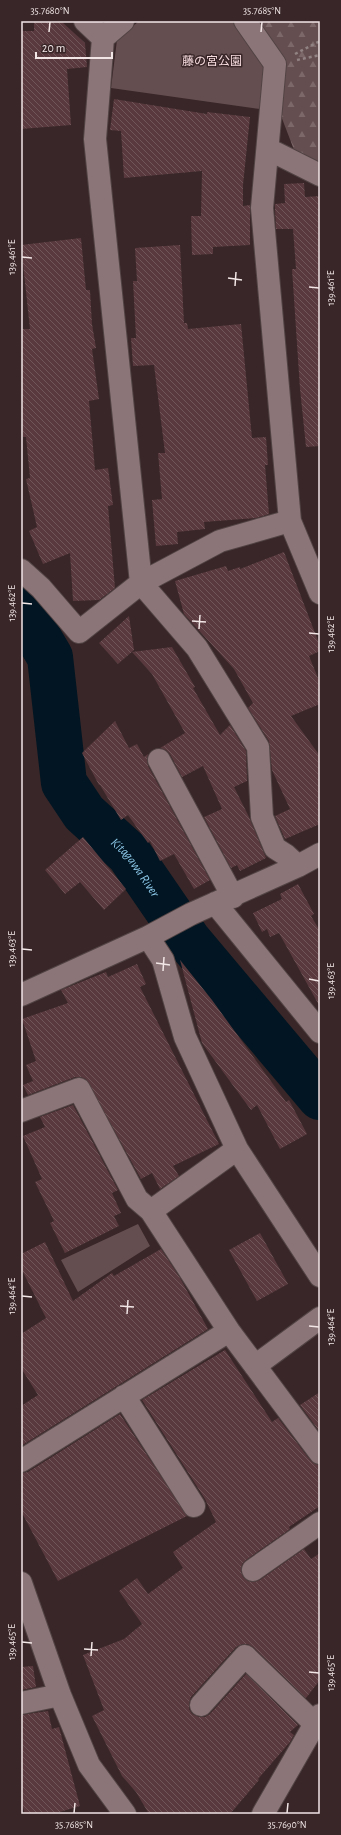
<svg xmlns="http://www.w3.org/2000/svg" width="341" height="1835" viewBox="0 0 341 1835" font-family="'Alegreya Sans','Noto Sans JP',sans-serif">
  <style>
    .green { fill: #654e50 }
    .forest { fill: url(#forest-firs) }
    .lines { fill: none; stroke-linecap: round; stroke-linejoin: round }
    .river { stroke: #011622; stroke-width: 46 }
    .building { fill: url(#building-back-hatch) }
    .minor-casing { stroke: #524344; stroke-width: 24 }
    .path { stroke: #918283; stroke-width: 2.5; stroke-dasharray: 3 3; stroke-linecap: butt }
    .minor { stroke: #8b7578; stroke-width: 22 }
    .ticks { fill: none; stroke: #f2e6e7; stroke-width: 1.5 }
    .labels { text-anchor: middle; stroke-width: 3; stroke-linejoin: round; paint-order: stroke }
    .park-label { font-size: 12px; fill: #f6dbde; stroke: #382628 }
    .water-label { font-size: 13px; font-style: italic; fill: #8dc7e8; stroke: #382628 }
    .neatline { fill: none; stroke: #f2e6e7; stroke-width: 1.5 }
    .ticks-label { font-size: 10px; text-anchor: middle; fill: #f2e6e7 }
  </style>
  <defs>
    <pattern id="forest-firs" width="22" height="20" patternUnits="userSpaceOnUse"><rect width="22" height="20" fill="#654e50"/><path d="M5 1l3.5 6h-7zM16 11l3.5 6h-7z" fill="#7c6869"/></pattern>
    <pattern id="building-back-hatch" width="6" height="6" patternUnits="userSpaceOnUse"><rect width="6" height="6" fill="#59393d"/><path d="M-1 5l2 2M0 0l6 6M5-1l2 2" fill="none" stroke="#715659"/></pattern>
  </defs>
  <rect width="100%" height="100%" fill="#382628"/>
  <path class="green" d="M139,21H235L266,66L260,109L111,88L117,40Z
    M138,1224L150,1246L78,1292L61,1260Z"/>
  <path class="forest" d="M256,21H320V166L296,155L278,108Z"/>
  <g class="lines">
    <path class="river" id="s1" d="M21,608L50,657L64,783L84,813L129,854L188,940L320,1097"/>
  </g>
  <path class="building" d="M34,21H61L85,43L87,67L67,69L71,125L21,129V31H34Z
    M114,99L207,114V112L250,117L243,185V206L250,205V245L213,247V254L192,255L191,216H201L202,171L124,178L121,131L110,130Z
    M304,183L305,197L320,196V446L306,447L300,389L292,269H296L293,229H276L275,208V204L285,203L284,184Z
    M81,238L86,290H90L92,324L96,348L92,349L99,399L89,401L95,470L108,468L113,505L108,506L115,588L99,600L73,601L70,553L43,564L29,531L37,527L26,479L30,478L26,437H23L21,414V329H30L21,245Z
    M180,245L184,323H187L188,329L241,324L252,438L266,437L268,465H265L269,514L256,518L204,522L205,529L177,532L178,544L156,546L152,500L162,499L158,453H165L154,365L133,366L131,338H136L133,281H137L135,248Z
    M284,552L320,646V651L309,656L320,683V704L291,716L320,756V824L285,839L275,816L290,809L272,770L269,741L248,708L253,703L234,669L184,614L175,581L226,566L228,571L240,567V569Z
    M129,616L134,650L118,664L99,643Z
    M172,647L195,687L193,688L220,735L230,725L246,751L247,781L234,787L249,817L266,858L240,871L237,865L231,868L204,817L222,809L203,766L182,777L170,754L166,750L160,748L185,733L152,674L132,652Z
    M115,721L129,748L137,744L144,757L148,754L147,760L148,766L210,880L194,889L174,854L160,861L150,841L148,843L128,815L121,820L100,785H99L82,753Z
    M83,837L126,889L104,910L80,882L65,894L45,870Z
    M298,884L314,914L311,916L320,931V1007L279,933L270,937L267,929L262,932L253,913L282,899L280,894Z
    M180,960L212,1000L286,1102L289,1100L307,1134L280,1149L257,1105L251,1110L202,1043Z
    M137,964L146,984L140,987L219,1144L173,1166L179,1176L160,1189L152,1173L141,1179L86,1079L81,1077H75L28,1095L23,1085L33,1081L26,1065L36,1061L22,1019L68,1003L61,990L106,972L108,977Z
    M73,1105L118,1190L112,1193L121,1213L114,1216L119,1226L65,1253L50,1223L54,1221L35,1182L42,1179L23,1136L45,1127L40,1117Z
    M260,1233L288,1284L257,1301L229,1250Z
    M45,1242L73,1301L112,1273L114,1276L161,1249L180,1278L208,1329L21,1446V1406L38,1395L21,1368V1334L46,1318L21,1268V1254Z
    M225,1350L272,1422L278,1418L310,1460L315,1464L320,1465V1506L289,1527L290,1529L246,1560L242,1564L241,1571L243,1577L248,1581L254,1582L260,1580L304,1549L311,1559L320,1553V1680L306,1698L253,1647L248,1644H242L236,1647L191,1697L189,1703V1709L192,1714L199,1717H205L210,1714L246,1674L298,1725L290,1732L294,1735L290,1742L258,1779L259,1780L230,1814H149L136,1792L122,1776L92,1716L104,1710L83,1655L124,1639L142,1624L119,1591L137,1578L148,1594L183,1568L173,1552L216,1522L205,1499L142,1400Z
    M320,1392V1432L300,1405Z
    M120,1414L187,1516L58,1581L21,1511V1473L28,1472Z
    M33,1666L36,1687L21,1690V1667Z
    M48,1711L52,1729L59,1727L80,1806L53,1814H25L21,1800V1715Z"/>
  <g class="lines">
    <defs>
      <path id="minor" d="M85,21L103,38
        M123,21L103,38L95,139L141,583L197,648L258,747L262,817L275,848L286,855L298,866
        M245,21L275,64L262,208L290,521L320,593
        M268,149L320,175
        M21,570L41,588L79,632L141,583L220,541L290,521
        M159,760L233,897
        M215,903L320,1032
        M148,937L163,960L185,1037L237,1149L320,1276
        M21,995L148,937L191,914L298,866L320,854
        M21,1111L79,1089L137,1199L151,1211L229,1331L320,1453
        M151,1211L237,1149
        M255,1366L320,1318
        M124,1396L194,1506
        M21,1461L229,1331
        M253,1570L320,1523
        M21,1583L60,1695L89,1765L125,1814
        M21,1703L60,1695
        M201,1705L245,1656L314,1723
        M263,1814L320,1715"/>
    </defs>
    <use href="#minor" class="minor-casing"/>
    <path class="path" d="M295,54L320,41
      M297,60L320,55"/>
    <use href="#minor" class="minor"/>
  </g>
  <path class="ticks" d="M49,32L50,22M261,32L262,22M22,257L32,258M228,278L242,280M235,286L236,272M309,287L319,288M22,603L32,604M192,621L206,622M199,629L200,615M309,633L319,634M22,949L32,950M156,963L170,965M163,971L164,957M309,979L319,981M22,1296L32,1297M120,1306L134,1307M127,1314L128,1300M309,1326L319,1327M22,1642L32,1643M84,1649L98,1650M91,1656L92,1642M309,1672L319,1673M74,1813L75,1803M287,1813L288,1803"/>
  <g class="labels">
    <g class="park-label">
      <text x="212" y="65">藤の宮公園</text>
    </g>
    <g class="water-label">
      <text dy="5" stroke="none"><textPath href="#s1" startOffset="295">Kitagawa River</textPath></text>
    </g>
  </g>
  <rect width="341" height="1835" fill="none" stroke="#382628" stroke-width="44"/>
  <path d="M36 52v6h76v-6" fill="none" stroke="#f2e6e7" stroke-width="2"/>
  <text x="42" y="52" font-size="12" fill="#f2e6e7" stroke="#382628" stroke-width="3" paint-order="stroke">20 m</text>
  <rect x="22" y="22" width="297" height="1791" class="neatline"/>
  <g class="ticks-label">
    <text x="50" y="14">35.7680°N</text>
    <text x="262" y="14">35.7685°N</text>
    <text transform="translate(11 257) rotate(-90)" y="4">139.461°E</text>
    <text transform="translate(330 288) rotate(-90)" y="4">139.461°E</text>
    <text transform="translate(11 603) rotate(-90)" y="4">139.462°E</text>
    <text transform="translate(330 634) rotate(-90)" y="4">139.462°E</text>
    <text transform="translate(11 949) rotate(-90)" y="4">139.463°E</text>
    <text transform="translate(330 981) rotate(-90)" y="4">139.463°E</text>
    <text transform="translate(11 1296) rotate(-90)" y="4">139.464°E</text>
    <text transform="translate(330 1327) rotate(-90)" y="4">139.464°E</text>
    <text transform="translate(11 1642) rotate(-90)" y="4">139.465°E</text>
    <text transform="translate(330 1673) rotate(-90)" y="4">139.465°E</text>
    <text x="74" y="1828">35.7685°N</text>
    <text x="287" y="1828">35.7690°N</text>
  </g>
</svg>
